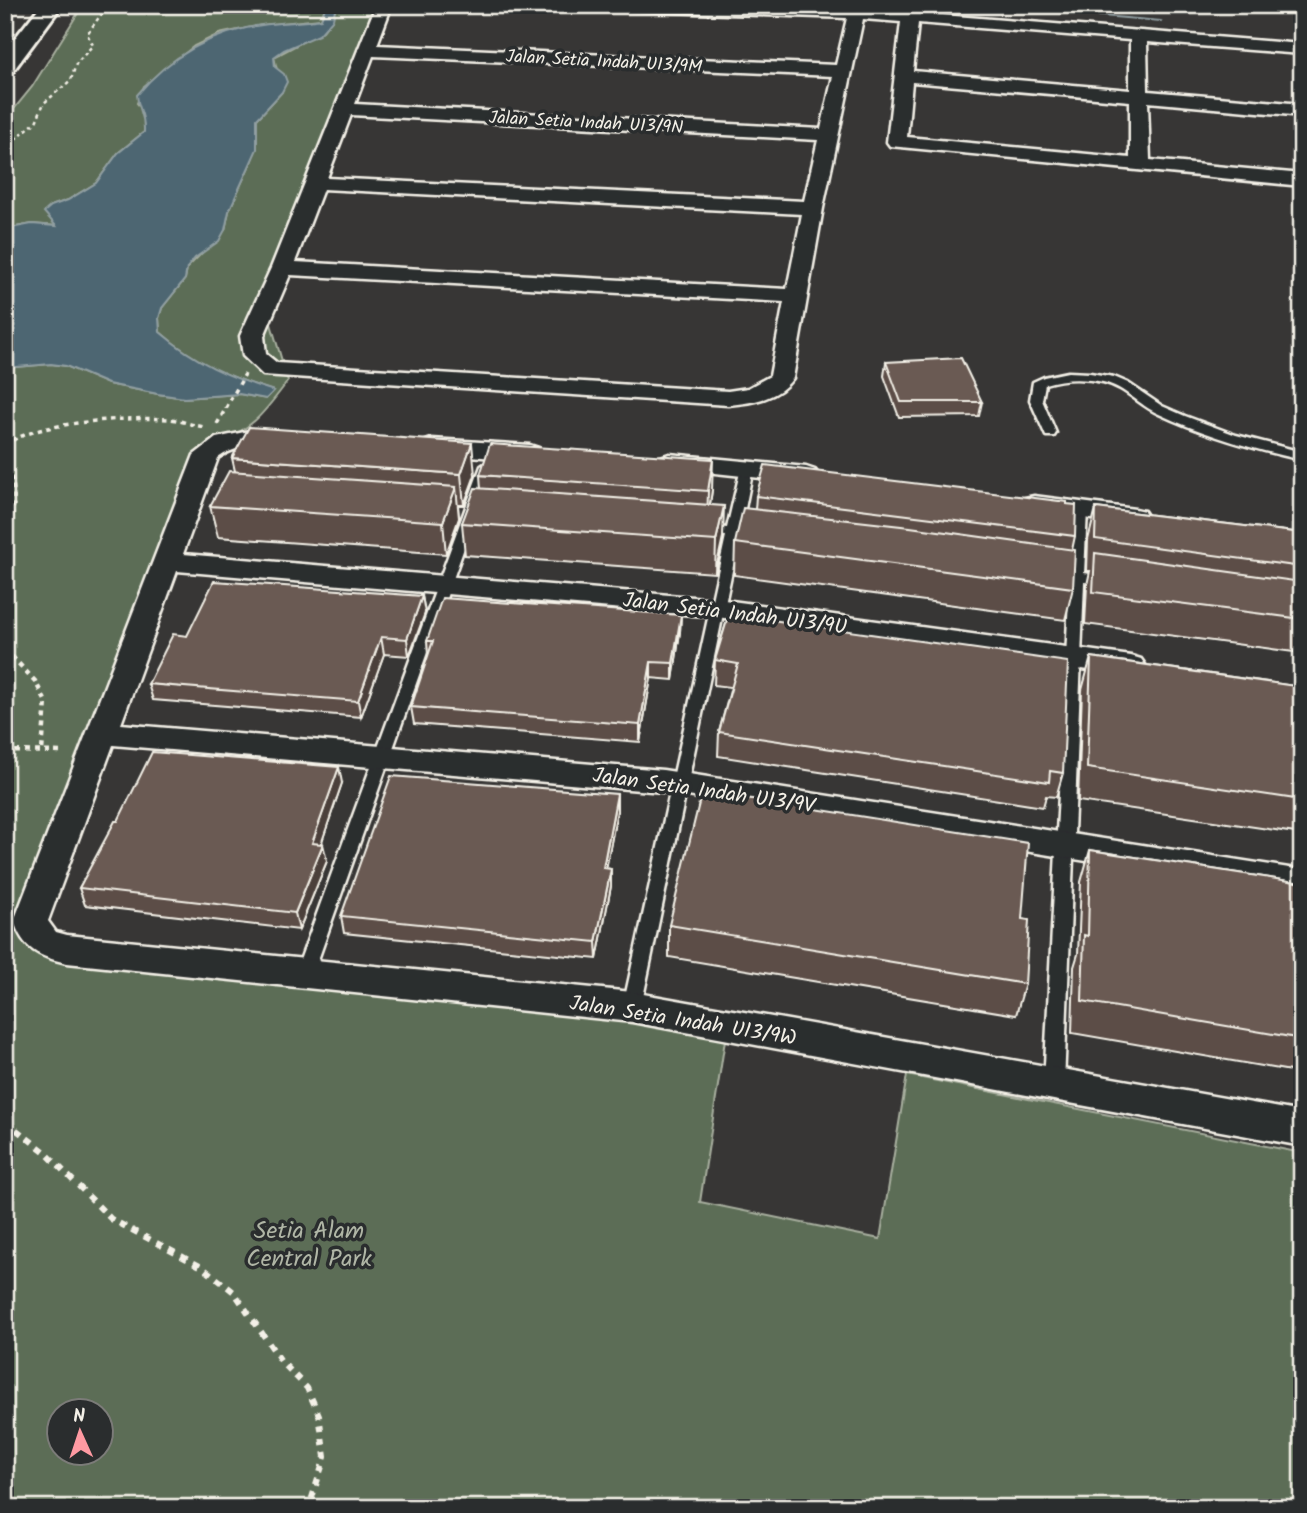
<svg xmlns="http://www.w3.org/2000/svg" width="1307" height="1513" viewBox="0 0 1307 1513" font-family="Kalam,sans-serif">
  <style>
    .green { fill: #5c6d56; stroke: #a8af9f; stroke-width: 2; fill-rule: evenodd }
    .water { fill: #4d6672; stroke: #909ea1; stroke-width: 2 }
    .lines { fill: none; stroke-linecap: round; stroke-linejoin: round }
    .stream { fill: #909ea1; fill-rule: evenodd }
    .service-casing { stroke: #f4f1e8; stroke-width: 5 }
    .minor-casing { stroke: #f4f1e8; stroke-width: 5 }
    .tertiary-casing { stroke: #f4f1e8; stroke-width: 6 }
    .path-far3 { stroke: #f4f1e8; stroke-width: 2.5; stroke-dasharray: 3.5 3.5; stroke-linecap: butt }
    .path-far2 { stroke: #f4f1e8; stroke-width: 3.5; stroke-dasharray: 4.5 4.5; stroke-linecap: butt }
    .path-far1 { stroke: #f4f1e8; stroke-width: 4.5; stroke-dasharray: 5 5; stroke-linecap: butt }
    .path { stroke: #f4f1e8; stroke-width: 6; stroke-dasharray: 7 7; stroke-linecap: butt }
    .service { fill: #2a2d2e; fill-rule: evenodd }
    .minor { fill: #2a2d2e; fill-rule: evenodd }
    .tertiary { fill: #2a2d2e; fill-rule: evenodd }
    .wall { fill: #5c4d47; stroke: #f4f1e8; stroke-width: 2 }
    .shaded-wall { fill: #4b3f3a; stroke: #f4f1e8; stroke-width: 2 }
    .building { fill: #6b5a53; stroke: #f4f1e8; stroke-width: 2 }
    .labels { text-anchor: middle; stroke-width: 7; stroke-linejoin: round; paint-order: stroke }
    .far-street-label { font-size: 18px; fill: #f4f1e8; stroke: #2a2d2e }
    .street-label { font-size: 21px; fill: #f4f1e8; stroke: #2a2d2e }
    .near-park-label { font-size: 24px; fill: #b0b6a6; stroke: #2a2d2e }
  </style>
  <rect width="100%" height="100%" fill="#373635"/>
  <filter id="ink" filterUnits="userSpaceOnUse"><feTurbulence type="fractalNoise" baseFrequency=".0143" numOctaves="2"/><feDisplacementMap in="SourceGraphic" scale="14" xChannelSelector="R" yChannelSelector="G"/><feConvolveMatrix kernelMatrix="1 2 1 2 8 2 1 2 1" color-interpolation-filters="sRGB"/></filter>
  <g filter="url(#ink)">
    <path class="green" d="M83,5H326L321,19L262,25L219,34L194,46L144,86L137,103L144,112V132L118,153L96,183L68,200L51,206L58,226L32,224L5,229V120L32,87Z
      M336,5H375L263,297L288,381C263,414 254,428 214,445L33,944L727,1027L700,1202L880,1239L907,1075L1302,1153V1508H5V368L51,364L66,366L108,384L158,394L184,398L239,394L266,399L273,391C227,376 196,364 160,332L159,318L162,308L185,279L187,268L225,230L229,211L252,160L257,138V119L282,92L274,57L323,31L332,19ZM60,1412H102V1454H60Z"/>
    <path class="water" d="M326,5H336L333,19L319,35L284,50L274,57L275,67L284,74L287,82L282,92L257,119V149L229,211L225,230L219,241L195,258L187,268L185,279L162,308L159,318L160,332C196,363 229,377 274,391L266,399L239,394L184,398L158,394L108,384L66,366L51,364L5,368V229L32,224L56,226L44,212L51,206L68,200L96,183L118,153L144,132C145,112 138,111 137,95C168,57 213,32 262,25C281,22 301,23 321,19Z"/>
    <g class="lines">
      <path class="stream" d="M962,5H984L1161,20L1163,21L1161,22Z"/>
      <defs>
        <path id="service" d="M1068,372L1090,373L1114,377L1128,383L1162,406L1185,416L1236,435L1302,452V460C1253,449 1204,435 1159,414C1139,405 1125,387 1103,382C1084,378 1063,378 1045,384L1042,400L1056,433L1054,436H1046L1030,400L1033,382L1044,377Z
          M487,462L493,466L313,974L310,979L304,981L298,979L295,974L481,466Z
          M747,464L753,468L741,529L758,531L765,535L758,539L739,537L641,1007L638,1012L632,1015L626,1012L623,1007L726,536L704,534L697,530L704,526L727,528L741,468Z
          M1080,506L1087,510L1084,573L1109,577L1116,581L1109,585L1084,582L1064,1084L1061,1090L1054,1092L1047,1090L1044,1084L1070,580L1050,576L1048,573L1055,569L1070,571L1073,510Z"/>
        <path id="minor" d="M376,5H392L377,45L836,65L847,18L610,10L602,5L856,8L1302,44V54L1147,42L1148,91L1302,104V116L1148,102L1150,160L1302,174V186L890,146L887,142L901,22L863,19L823,208L793,378C778,399 752,403 728,405L263,375L243,356L240,336L271,268ZM918,23L1130,40V90L913,71ZM373,56L833,76L821,129L355,104ZM912,82L1130,101V158L907,137ZM351,115L818,140L804,201L327,178ZM323,189L802,214L787,289L295,262ZM290,275L784,302L770,376L748,388L728,391L277,363L266,354L264,336Z
          M254,430L294,433L298,438L294,443C267,450 243,440 218,458L183,554L717,599L1131,656L1141,659L1146,666L1141,673L1131,676L717,617L177,571L121,724L663,770L1302,870V896L663,792L113,745L48,921L56,932L67,935L632,992L1302,1112V1146L632,1022L67,963C39,957 23,949 14,921L194,455L216,438Z
          M431,439L530,445L539,448L543,453L539,458L530,461L422,452L418,447L422,442Z
          M669,454L806,467L815,470L819,475L815,480L806,483L660,467L656,462L660,457Z
          M1034,496L1135,509L1144,511L1148,517L1144,523L1135,525L1025,510L1021,504L1025,498Z"/>
        <path id="tertiary" d="M41,5H62L13,71L5,72V51Z"/>
      </defs>
      <use href="#service" class="service-casing"/>
      <use href="#minor" class="minor-casing"/>
      <use href="#tertiary" class="tertiary-casing"/>
      <path class="path-far3" d="M5,164L9,144L36,122L44,103L71,80L76,64L93,45L87,34L108,5"/>
      <path class="path-far2" d="M217,424L245,374
        M5,445C37,421 128,417 169,419C181,420 193,426 206,427
        M5,460C19,486 15,513 5,540"/>
      <path class="path-far1" d="M5,649L35,681L46,702L42,751
        M5,751L64,752
        M5,870L13,884"/>
      <path class="path" d="M5,1121L44,1151L111,1219L202,1267L234,1292L281,1361L307,1388L319,1415L325,1457L310,1504L305,1508"/>
      <use href="#service" class="service"/>
      <use href="#minor" class="minor"/>
      <use href="#tertiary" class="tertiary"/>
    </g>
    <path class="wall" d="M886,362L982,402L979,416L899,417L884,376Z
      M232,458L475,475L464,505H458L459,518L446,554L218,537L210,506L235,471Z
      M480,475L712,490L710,505L723,537L715,573L465,555L462,523L481,489Z
      M756,496L1067,504L1075,536L1072,550L1073,588L1065,620L734,575L735,543L755,510Z
      M1096,508L1302,533V653L1085,624L1087,585L1090,571H1087L1088,540Z
      M422,596L425,613L409,656L384,654L361,717L153,700L148,684Z
      M729,614L1063,773L1056,797L1046,796L1043,807L718,756L719,732L731,687L714,685L715,660Z
      M681,615L680,632L673,680L651,678L640,742L414,724L411,707L428,655L427,641Z
      M1091,657L1302,687V834L1078,801L1082,690Z
      M342,783L321,844L327,861L299,930L85,905L79,888L118,821Z
      M617,811L606,868L611,869V886L597,959L344,933L341,916Z
      M1090,850L1302,883V1073L1072,1033L1074,967L1078,954L1081,882Z
      M1022,919L1025,984L1016,1015L669,957V925Z"/>
    <path class="shaded-wall" d="M472,443L475,475L464,505L461,474Z
      M713,459L712,490L707,523L708,491Z
      M456,487L459,518L446,554L443,522Z
      M724,506L723,537L715,573L716,541Z
      M422,596L425,613L409,656L407,639Z
      M681,615L680,632L673,680V663Z
      M381,637L384,654L361,717L358,701Z
      M651,662V678L640,742V725Z
      M339,767L342,783L316,859L312,843Z
      M617,794V811L603,885V868Z
      M323,844L327,861L299,930L295,913Z
      M611,869V886L597,959L596,942Z"/>
    <path class="building" d="M961,358L982,402H901L886,362Z
      M249,427L472,443L461,474L232,458Z
      M490,444L713,459L708,491L480,475Z
      M765,465L1067,502V504L1076,505L1075,536L756,496Z
      M229,471L456,487L443,522L210,506Z
      M475,488L724,506L716,541L462,523Z
      M743,508L910,527L1075,550L1073,588L735,543Z
      M1096,508L1302,533V567L1095,539Z
      M1095,553L1302,582V619L1093,592Z
      M214,581L422,596L407,639L381,637L358,701L148,684L173,634L187,636Z
      M442,598L681,615L673,663L651,662L640,725L411,707L433,641H427Z
      M729,614L1068,662L1063,773L1050,771L1049,782L719,732L738,664L715,660Z
      M1091,657L1302,687V800L1087,768Z
      M152,752L339,767L312,843L323,844L295,913L79,888L115,821H118Z
      M391,776L617,794L603,868L611,869L596,942L341,916Z
      M702,791L1028,843L1022,919L1029,920L1025,984L669,925Z
      M1090,850L1302,883V1039L1082,1001L1084,935L1088,936Z"/>
  </g>
  <g class="labels">
    <g class="far-street-label">
      <text transform="translate(604 61) rotate(3)" y="6">Jalan Setia Indah U13/9M</text>
      <text transform="translate(586 122) rotate(3)" y="6">Jalan Setia Indah U13/9N</text>
    </g>
    <g class="street-label">
      <text transform="translate(735 613) rotate(7)" y="7">Jalan Setia Indah U13/9U</text>
      <text transform="translate(704 790) rotate(8)" y="7">Jalan Setia Indah U13/9V</text>
      <text transform="translate(683 1020) rotate(9)" y="7">Jalan Setia Indah U13/9W</text>
    </g>
    <g class="near-park-label">
      <text x="309" y="1238">Setia Alam<tspan x="309" dy="28">Central Park</tspan></text>
    </g>
  </g>
  <rect width="1307" height="1513" fill="none" stroke="#2a2d2e" stroke-width="28"/>
  <rect x="14" y="14" width="1279" height="1485" fill="none" stroke="#f4f1e8" stroke-width="2.5" filter="url(#ink)"/>
  <g transform="translate(80 1432) rotate(357)"><circle r="33" fill="#2a2d2e" stroke="#7b7b78" stroke-width="2"/>
  <path d="M0-5L12 26L0 18L-12 26Z" fill="#ff9aa2"/>
  <text y="-10" font-size="19" font-weight="bold" text-anchor="middle" fill="#f4f1e8">N</text>
  </g>
</svg>
